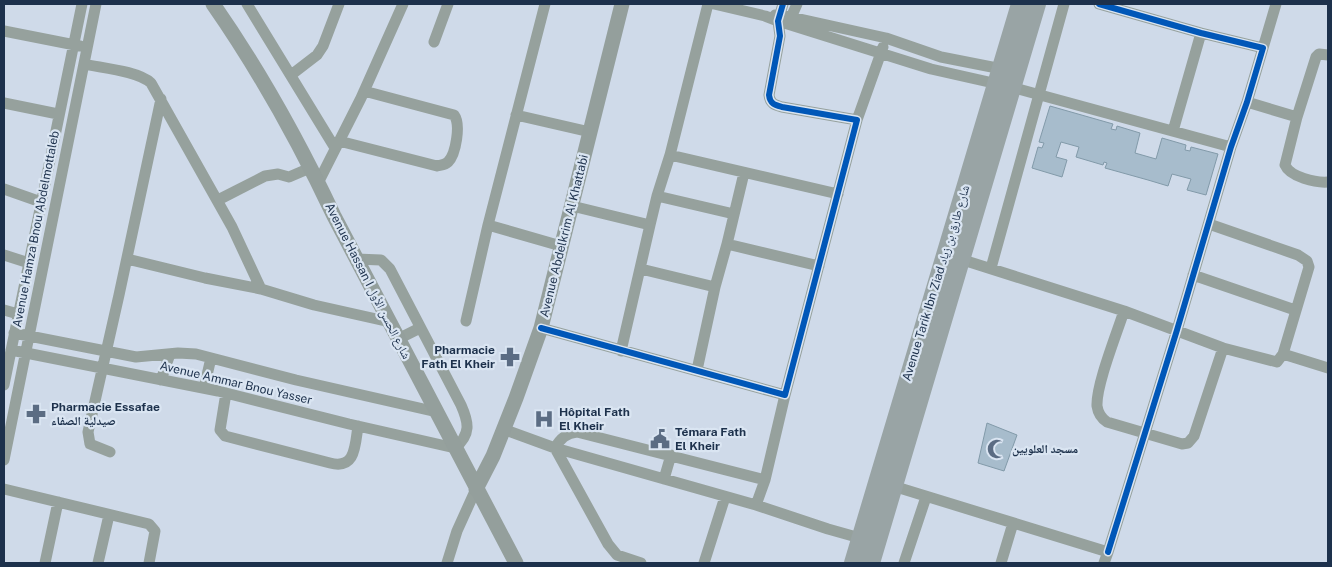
<svg xmlns="http://www.w3.org/2000/svg" width="1332" height="567" viewBox="0 0 1332 567" font-family="'Public Sans','Noto Naskh Arabic',sans-serif">
  <style>
    .building { fill: #a7bccc; stroke: #829aa9 }
    .lines { fill: none; stroke-linecap: round; stroke-linejoin: round }
    .street { stroke: #96a19d; stroke-width: 11 }
    .secondary { stroke: #949f9c; stroke-width: 15 }
    .primary { stroke: #99a4a5; stroke-width: 18 }
    .cycleway-casing { stroke: #dae5f2; stroke-width: 9 }
    .cycleway { stroke: #0057b8; stroke-width: 6 }
    .labels { text-anchor: middle; stroke-width: 4.5; stroke-linejoin: round; paint-order: stroke }
    .street-label { font-size: 12px; fill: #1d314c; stroke: #dae5f2 }
    .poi-label { font-size: 12px; font-weight: bold; fill: #1d314c; stroke: #dae5f2; text-anchor: start }
  </style>
  <rect width="100%" height="100%" fill="#cfdae9"/>
  <path class="building" d="M1050,106L1113,124L1111,129L1116,130L1117,126L1140,133L1135,153L1156,159L1162,138L1186,145L1185,150L1190,151L1191,147L1218,154L1206,195L1187,190L1191,179L1172,174L1168,186L1148,180L1105,168L1107,163L1104,162L1103,165L1076,157L1079,147L1061,142L1056,157L1067,160L1062,177L1032,168L1038,147L1042,148L1044,143L1039,142Z
    M987,423L1017,435L1004,471L978,463Z"/>
  <g class="lines">
    <path class="street" d="M247,4L335,148
      M714,4L765,16L778,21L931,69L1011,87L1231,147
      M1099,4L1201,33L1263,48L1247,102L1231,147L1177,330L1108,552
      M775,15L791,17L886,38L941,57L1007,70
      M789,22L797,4
      M4,31L80,46
      M434,42L448,4
      M1263,48L1276,4
      M1328,55L1319,54L1316,57L1297,117L1285,165C1290,177 1316,183 1328,182
      M84,64C102,68 138,71 151,83L232,227L261,289L314,305L390,322
      M291,75L317,55L323,46L339,4
      M1247,102L1297,117
      M4,103L58,114
      M516,115L590,132
      M857,120L883,47
      M1173,131L1201,33
      M339,141L437,166C441,165 445,165 448,162C456,154 461,124 454,115L364,91
      M670,155L708,4
      M318,183L361,98L403,4
      M4,189L41,202
      M218,200L265,176L278,174L289,177L310,168
      M572,206L650,225L621,351
      M734,214L657,196L670,155L838,194
      M488,225L561,246
      M650,225L657,196
      M727,244L744,173
      M4,255L29,263
      M127,259L205,278L261,289
      M960,259L1124,311L1223,348L1277,362L1283,354L1309,267L1307,261L1298,255L1209,224
      M991,268L1064,4
      M641,269L715,287
      M1193,275L1295,310
      M4,310L18,314
      M1124,311C1117,333 1096,385 1097,406C1098,413 1101,418 1107,422L1182,444L1188,443L1194,436L1223,348
      M466,321L488,225L545,4
      M541,328L785,395L857,120L782,107C775,105 770,104 769,95L780,36L778,21L783,4
      M14,333L136,357L178,353L196,354L296,380L437,412
      M398,339L420,328
      M11,350L218,391L349,424L455,448C471,434 469,423 461,405L390,269L381,260L356,259
      M1283,354L1328,368
      M697,370L715,287L727,244L819,266
      M161,380L170,354
      M4,385L82,4
      M204,388L211,358
      M226,393L220,430L225,436L330,463C356,470 355,445 358,426
      M503,429L555,448L756,505L828,529L860,538
      M110,452L90,444L88,432L119,295L161,99
      M4,460L96,4
      M664,479L671,455
      M893,486L1108,552L1104,563
      M4,489L149,524L155,531L149,563
      M756,505L765,480L785,395
      M45,563L58,502
      M98,563L109,515
      M447,563L457,531L476,489
      M641,563L617,555L608,544L555,448C560,439 566,433 577,432L765,480
      M704,563L725,497
      M904,563L926,497
      M1001,563L1013,523"/>
    <path class="secondary" d="M213,4C259,70 299,142 334,216L516,563
      M476,489L493,456L516,398L541,328L622,4"/>
    <path class="primary" d="M853,563L1020,4
      M871,563L1037,4"/>
    <defs>
      <path id="cycleway" d="M1099,4L1201,33L1263,48L1247,102L1231,147L1177,330L1108,552
        M541,328L785,395L857,120L782,107C775,105 770,104 769,95L780,36L778,21L783,4"/>
    </defs>
    <use href="#cycleway" class="cycleway-casing"/>
    <use href="#cycleway" class="cycleway"/>
  </g>
  <defs>
    <symbol id="pharmacy-bare" viewBox="-9 -9 18 18"><path d="M-2-6h4v4h4v4h-4v4h-4v-4h-4v-4h4Z" fill="#5b6c83" stroke="#dae5f2" stroke-width="2.5" paint-order="stroke"/></symbol>
    <symbol id="hospital-bare" viewBox="-9 -9 18 18"><path d="M-5-5h3v3.5h4V-5h3V5h-3V1.5h-4V5h-3Z" fill="#5b6c83" stroke="#dae5f2" stroke-width="2.5" paint-order="stroke"/></symbol>
    <symbol id="civic-bare" viewBox="-9 -9 18 18"><path d="M-.6-6.5H3V-4.5H.6V-3L4-1V1h2V6H-6V1h2V-1L-.6-3ZM-1.2 2.5V6h2.4V2.5Z" fill="#5b6c83" stroke="#dae5f2" stroke-width="2.5" paint-order="stroke"/></symbol>
    <symbol id="mosque-bare" viewBox="-9 -9 18 18"><path d="M3.5-4.9A6 6 0 1 0 3.5 4.9A5 5 0 1 1 3.5-4.9Z" fill="#5b6c83" stroke="#dae5f2" stroke-width="2.5" paint-order="stroke"/></symbol>
  </defs>
  <g fill-rule="evenodd">
    <use href="#pharmacy-bare" x="496" y="343" width="28" height="28"/>
    <use href="#pharmacy-bare" x="22" y="400" width="28" height="28"/>
    <use href="#hospital-bare" x="530" y="405" width="28" height="28"/>
    <use href="#civic-bare" x="646" y="425" width="28" height="28"/>
    <use href="#mosque-bare" x="983" y="435" width="28" height="28"/>
  </g>
  <g class="labels">
    <g class="street-label">
      <text transform="translate(36 229) rotate(-79)" y="4">Avenue Hamza Bnou Abdelmottaleb</text>
      <text transform="translate(564 236) rotate(-76)" y="4">Avenue Abdelkrim Al Khattabi</text>
      <text transform="translate(368 281) rotate(63)" y="4">Avenue Hassan I شارع الحسن الأول</text>
      <text transform="translate(936 283) rotate(-73)" y="4">Avenue Tarik Ibn Ziad شارع طارق بن زياد</text>
      <text transform="translate(236 383) rotate(13)" y="4">Avenue Ammar Bnou Yasser</text>
    </g>
    <g class="poi-label">
      <text x="495" y="354" text-anchor="end">Pharmacie<tspan x="495" dy="14">Fath El Kheir</tspan></text>
      <text x="51" y="411">Pharmacie Essafae<tspan x="51" dy="14">صيدلية الصفاء</tspan></text>
      <text x="559" y="416">Hôpital Fath<tspan x="559" dy="14">El Kheir</tspan></text>
      <text x="675" y="436">Témara Fath<tspan x="675" dy="14">El Kheir</tspan></text>
      <text x="1012" y="453">مسجد العلويين</text>
    </g>
  </g>
  <rect width="1332" height="567" fill="none" stroke="#1d314c" stroke-width="10"/>
</svg>
